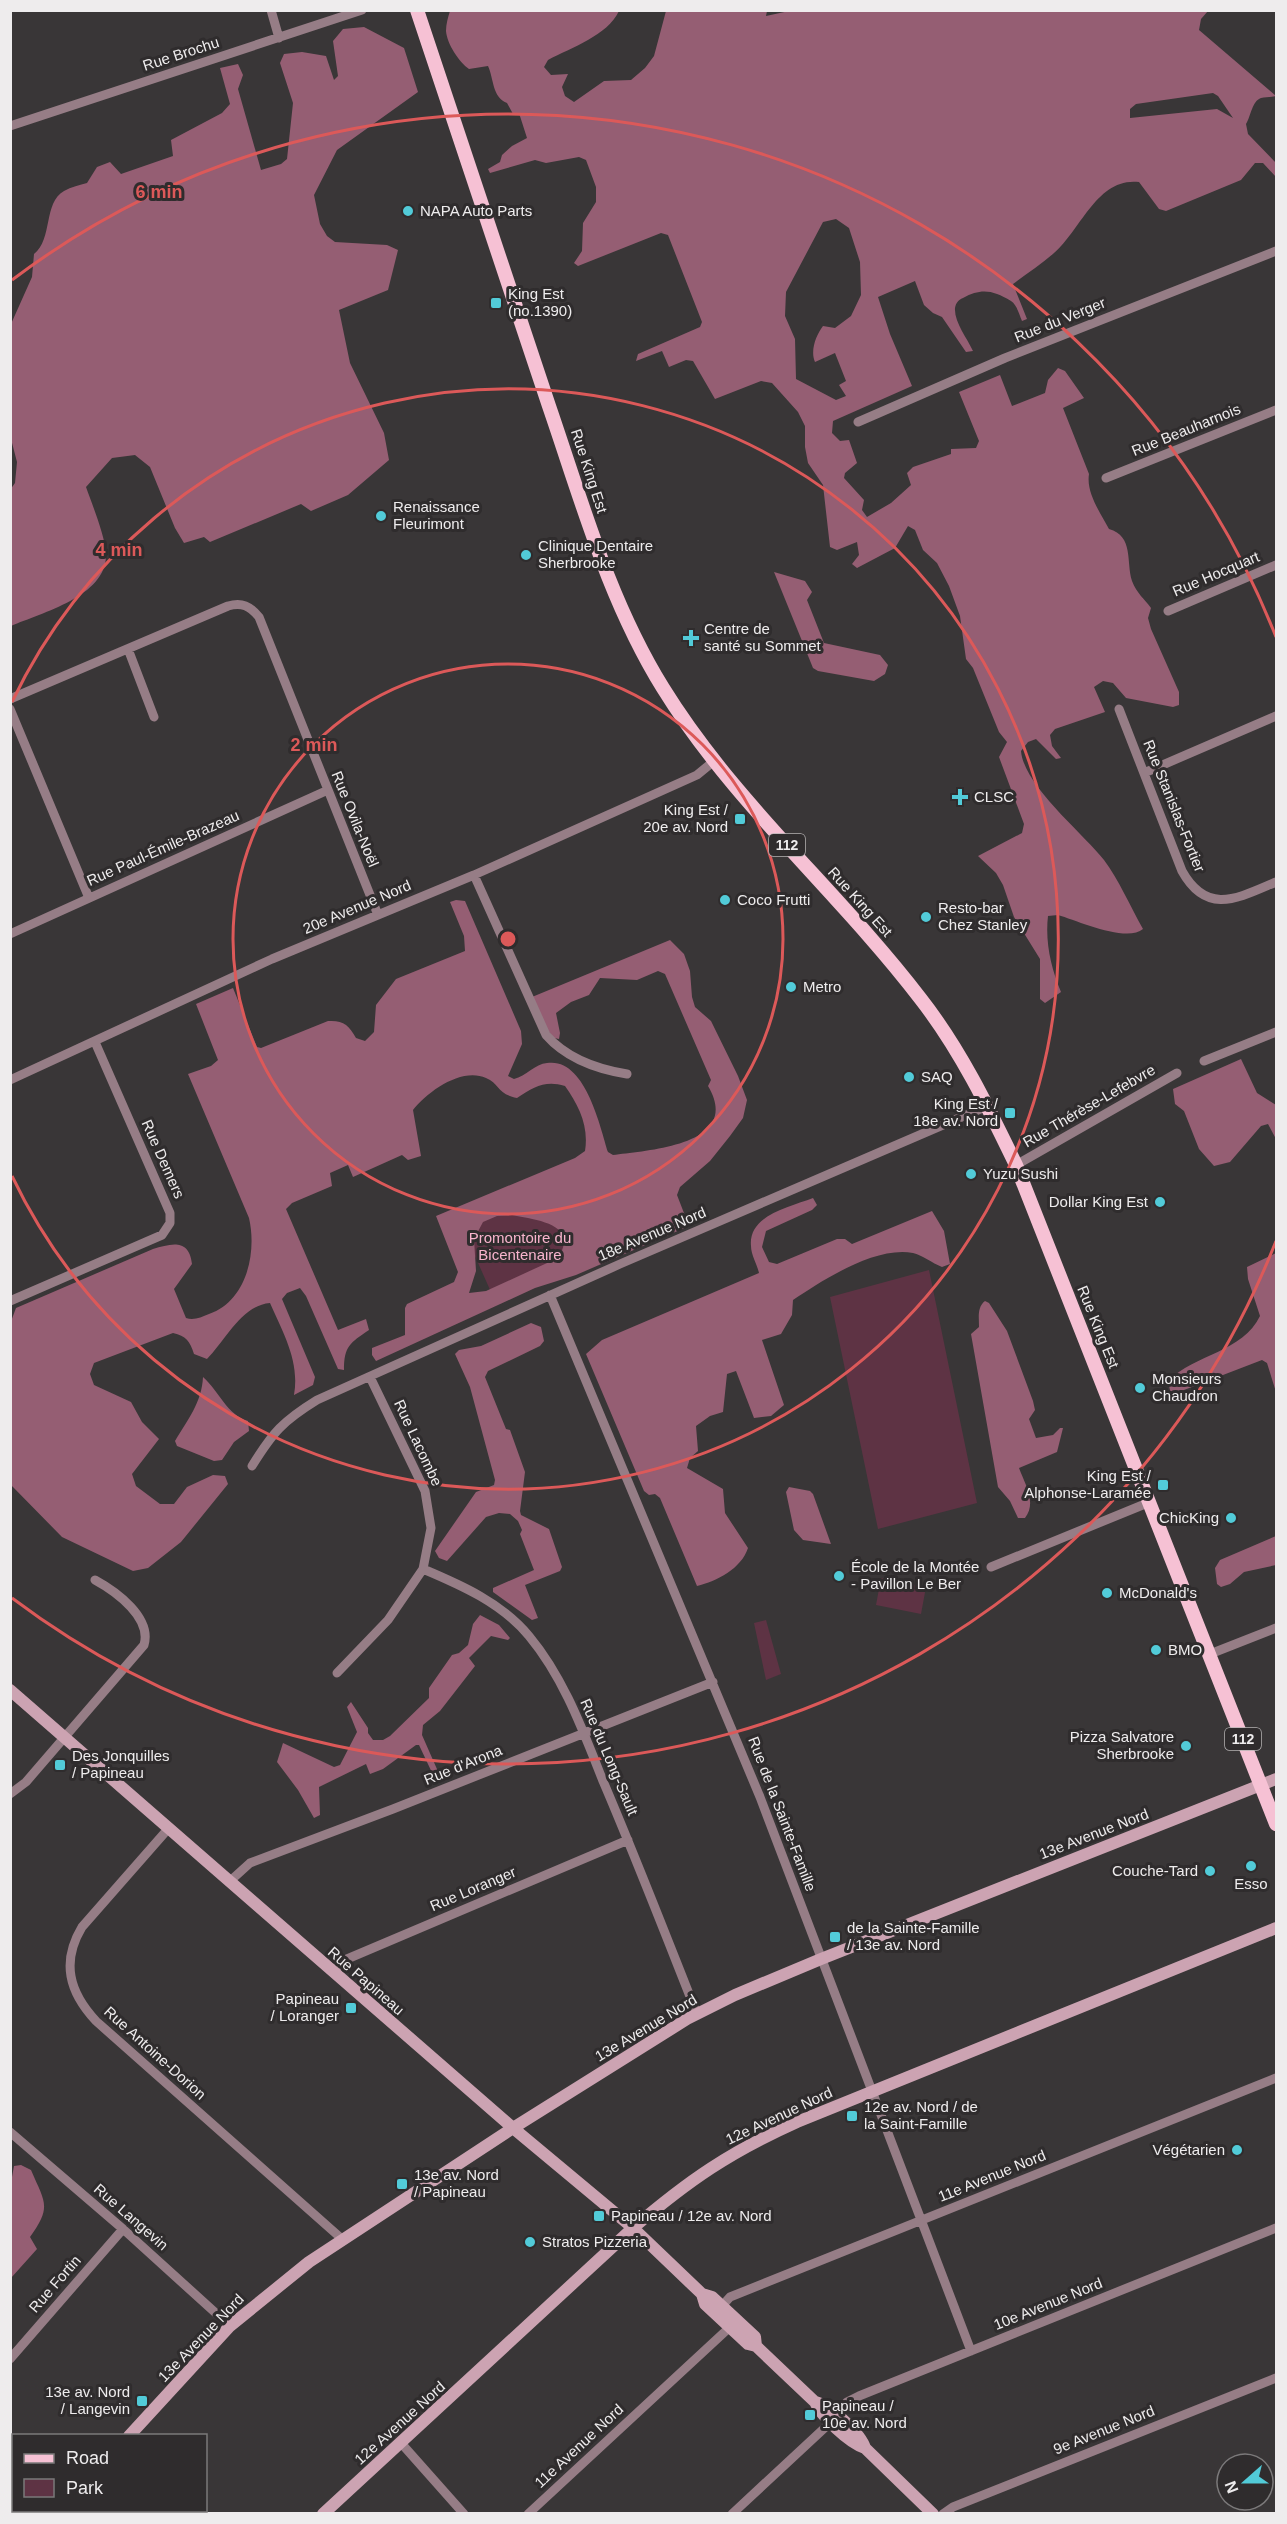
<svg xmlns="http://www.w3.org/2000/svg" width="1287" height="2524" viewBox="0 0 1287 2524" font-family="Arial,sans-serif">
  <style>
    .green { fill: #5e3344 }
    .forest { fill: #955e73; fill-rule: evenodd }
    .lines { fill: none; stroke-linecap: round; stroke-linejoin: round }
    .street { stroke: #967d86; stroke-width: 9 }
    .secondary { stroke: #cca3b2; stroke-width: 12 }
    .primary { stroke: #f6c1d4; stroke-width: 14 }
    .ring { fill: none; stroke: #dc5959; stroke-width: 3 }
    .poi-dot { fill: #52cbd8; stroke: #2f2c2d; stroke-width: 2 }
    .labels { text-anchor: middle; stroke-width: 6; stroke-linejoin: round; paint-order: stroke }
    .shield { fill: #2f2c2d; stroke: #b5b2b3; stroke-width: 1.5 }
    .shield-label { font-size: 14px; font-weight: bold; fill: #eeeced }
    .street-label { font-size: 15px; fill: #eeeced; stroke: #2f2c2d }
    .poi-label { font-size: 15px; fill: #eeeced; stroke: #2f2c2d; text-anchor: start }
    .park-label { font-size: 15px; fill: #f8b4cd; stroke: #2f2c2d }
    .centre { fill: #dc5959; stroke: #2f2c2d; stroke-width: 3 }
    .ring-label { font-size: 18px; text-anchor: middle; font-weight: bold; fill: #dc5959; stroke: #2f2c2d; stroke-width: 6; stroke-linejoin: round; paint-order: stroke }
  </style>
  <rect width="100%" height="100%" fill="#393637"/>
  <path class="green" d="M608,1168L635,1240L495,1301L462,1227Z
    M929,1270L977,1503L878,1529L830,1297Z
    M881,1578L926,1587L921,1614L876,1605Z
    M766,1620L781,1674L766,1680L754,1623Z"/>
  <path class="forest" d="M789,11H1208L1201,19L1199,30L1276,96C1273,97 1266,97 1261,98C1252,101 1251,116 1246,124L1248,134L1276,163V177L1263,163H1255L1241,180L1166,211L1159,209L1139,182C1097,177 1081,230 1054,253C1042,264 1027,273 1013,284L1027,319L1022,321C1019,314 1017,305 1011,301C993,290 981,288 963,298C958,300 956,303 955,308C954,322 967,338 973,351L966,352L942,317L933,313L924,305L915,281L878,297L890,334L912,386L833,421L832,433L840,441L849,440L857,463L845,473L844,478L864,500L862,510L867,517L891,503L911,485L907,473L913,467L951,454V449L976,448L979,441L959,392L1000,375L1012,406L1045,393L1048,380L1058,368L1065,371L1084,398L1063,408L1089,474C1086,493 1100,512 1109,529C1134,536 1126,562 1132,581C1137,594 1144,598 1151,608L1148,618L1151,629L1179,692V705L1173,707L1126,698L1113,683L1103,681L1094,687L1105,712L1055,729L1050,735L1052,746L1061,758L1056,759L1036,739L1028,742L1021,751C1024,786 1083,833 1104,860C1119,880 1130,906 1143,929C1127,943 1078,921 1058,915L1048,916C1045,942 1051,968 1061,992L1045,1003L1040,999V959L1014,917L1003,885L996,873L978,856L1022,833L1024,824L999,757L1007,742L999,732L973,668L966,659L960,616L949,586L937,563L923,550L915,530L908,526L895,548L857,568L852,564L859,555L857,542L837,550L830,547L823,485L808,463L805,447V426L798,412L772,383L761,381L715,399L693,361L686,360L669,367L662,351L636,361L638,354L700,327L702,322L668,235L661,233L578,266L574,263L582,251L583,223L596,202V187L586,160L579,157L546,163L535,160L490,173L488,169L500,162L502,155L512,146L527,138L519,113L513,114L507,103C492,97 494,79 488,66L469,69C459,62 447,44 446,31C446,24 448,17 450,11H619C607,36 572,47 548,60L544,67L551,75L568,74L562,87L565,96L574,102L604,81L631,80L645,68L654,56L666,11H767L766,16ZM1213,93L1218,96L1233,118L1217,109L1130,118V109L1136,104ZM836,219L849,228L860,262L861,295L851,316L835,328L823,326C816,335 810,351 815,362L835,353L846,381L839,385L846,396L836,400L796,379L795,339L785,316L786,292L823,222Z
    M364,27L404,48L418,92L337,150L314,195L320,224L327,236L335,242L387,245L398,250L388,290L339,310L350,363L384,433L389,460L348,495L311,511L301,504L210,542L204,537L184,543L175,528L150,467L135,455L112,458L86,487C92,504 105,536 106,553C108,596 43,612 11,626L10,490L15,483L17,462L11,439V324L32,277L34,254C53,239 43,203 64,191C71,187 80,185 87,183L97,167L110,162L121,174L173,156L171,140L222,113L230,104L220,68L238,64L243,75L238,89L261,170L281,164L287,159L293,103L280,63L284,54L302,52L326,56L334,80L338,76L333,41L343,29Z
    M774,572L805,581L812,592L807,600L824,643L880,655L888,665L885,674L874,681L818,671L813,668Z
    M456,900L465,901L521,1031L522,1044L508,1076L514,1079C526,1076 535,1064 547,1063C585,1057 600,1126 608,1152L613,1155C649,1150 743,1145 708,1086L711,1080L665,974L658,971L637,980L600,978L589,995L571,1002L556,1013L560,1033L559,1039L554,1038L548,1031L532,997L670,940L684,954L690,971L692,997L695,1007L711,1021L738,1076L747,1100L743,1118L730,1136L710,1161L680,1187L677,1195L689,1226L576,1275L535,1288L376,1361L372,1355V1348L405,1335V1308L407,1304L454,1282L458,1272L436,1216L575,1158L585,1151C589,1126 579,1106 565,1086C545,1080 534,1087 517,1098C497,1094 500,1084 486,1078C462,1067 428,1091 413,1110L421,1156L408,1160L402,1155L353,1177L348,1165L330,1173L332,1186L292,1203L286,1209L338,1330L366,1319L369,1330C350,1343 344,1346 344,1370L338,1369L306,1296L300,1288L287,1293L282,1299L315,1377L313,1385L294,1395C300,1361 283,1333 270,1303C242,1305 225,1341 207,1359L194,1354C190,1341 186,1336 173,1333L94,1363L90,1374L94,1385L131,1402L142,1422L159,1439L132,1474L136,1486L160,1504H174L187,1487L213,1475L225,1476L228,1484L181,1542L148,1568L133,1571L62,1537L11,1485L10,1324L16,1308L153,1249C171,1244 189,1238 192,1264L174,1289L186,1318C194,1321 201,1317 209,1314C247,1301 257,1252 249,1218L188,1074L211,1066L218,1060L196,1004L233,988L257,1047L261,1048L328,1021C343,1020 349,1025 356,1038L365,1041L374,1032L376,1005L396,979L465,951L464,936L450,902ZM512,1215C535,1220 580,1223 558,1258L486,1291L469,1293L476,1271L474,1239L483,1222L497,1216Z
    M1241,1059L1257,1093L1276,1105V1139L1268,1124L1261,1126L1230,1162L1214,1166L1199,1149L1184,1111L1175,1104L1173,1089Z
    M813,1198L817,1205L812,1210L766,1231L762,1247L769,1262L777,1264L837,1239H845L852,1244L932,1211L944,1231L950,1264L942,1267C932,1263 922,1255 913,1253C875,1246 823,1280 793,1300L792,1315L781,1334L762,1340L784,1405L771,1416L754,1418L736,1371L727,1374L723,1412L710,1416L696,1426L698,1451L690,1458L687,1468L723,1489L725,1513L748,1548C741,1569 717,1581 697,1586L660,1498L655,1494L649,1495L644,1491L586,1354L602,1340L759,1273C757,1264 751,1255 751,1246C748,1215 790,1207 813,1198Z
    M1276,1253V1392L1267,1363L1262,1360L1171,1395L1168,1381C1195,1354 1243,1352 1260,1316L1248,1279L1247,1267Z
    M985,1301L989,1303L1007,1331L1033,1401L1035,1410L1029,1419L1036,1438L1053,1435L1060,1428H1063L1057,1452L1019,1468C1025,1484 1037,1503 1025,1518H1018L1010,1501L998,1487L971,1334L979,1327C979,1318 977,1307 985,1301Z
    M531,1323L541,1327L544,1341L540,1346L488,1371L485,1377L506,1429L510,1430L525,1472L520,1511L521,1515L549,1529L562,1567L560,1571L525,1585L538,1618L532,1620L493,1592V1588L534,1570L520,1534L522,1530L518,1521L510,1514L499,1513L486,1517L447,1561L439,1558L435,1551L476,1492L494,1485L495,1480L470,1387L455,1354L459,1350L481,1346Z
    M203,1377C219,1391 227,1415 248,1421L249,1431L234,1442L222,1460L214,1461L177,1446L175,1441C187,1421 202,1402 203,1377Z
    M789,1487L810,1491L813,1494L831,1544L803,1540L794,1530L786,1492Z
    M1276,1536V1565L1244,1572L1230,1584L1221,1587L1217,1584L1215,1568L1220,1560Z
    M480,1615L499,1625L510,1638L508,1640L491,1636L469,1658L475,1666L440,1711L423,1725L422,1735L440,1776L435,1779L419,1745H416L383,1769L370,1774L366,1764L319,1787L320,1815L314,1818L298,1790L277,1762L283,1743L334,1767L340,1765L357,1732L347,1707L351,1702L368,1728V1733L373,1740H383L390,1736L429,1698V1688L452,1655L459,1653L468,1645L473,1624Z
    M21,2165L31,2170C45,2203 52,2206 30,2237L37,2249L11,2278L10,2188L14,2166Z"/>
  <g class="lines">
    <path class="street" d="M271,10L279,38
      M10,126L362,10
      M858,422L1005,358L1276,251
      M1106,478L1276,410
      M1168,611L1276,565
      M128,649L154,717
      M10,699L228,606C242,602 250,606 259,617L378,915
      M10,709L89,898
      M1119,709L1182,871C1207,916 1238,898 1276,882
      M1144,773L1276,716
      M474,875L546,1035C567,1059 596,1069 627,1074
      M10,934L328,790
      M1204,1061L1276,1032
      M10,1080L272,959L474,875L697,775L714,761
      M1016,1165L1177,1073
      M550,1295L760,1797L971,2351
      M10,1301L162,1235L170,1223V1213L95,1042
      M252,1466C273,1432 283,1421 317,1400L620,1264L987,1106
      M991,1567L1150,1502
      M423,1569C461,1585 502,1603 529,1636C564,1678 583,1731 603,1781C636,1858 666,1936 697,2014
      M1210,1654L1276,1628
      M337,1673L388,1620L423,1569L431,1528L425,1491L370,1377
      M10,1794L26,1782L144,1645C152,1618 117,1592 95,1580
      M168,1829L82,1927C61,1962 69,1992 96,2021L342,2239
      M229,1882L250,1863L393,1809L713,1682
      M332,1971L347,1959L628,1840
      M10,2132L123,2229L230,2326
      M722,2306L730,2297L1276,2078
      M10,2359L123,2229
      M836,2415L847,2402L859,2396L1276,2228
      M401,2443L464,2514
      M528,2514L730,2327
      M732,2514L831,2422
      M943,2514L953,2507L1276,2378"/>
    <path class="secondary" d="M10,1690L513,2128L633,2228L702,2294L705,2304L748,2344L756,2346L815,2402C821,2416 849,2443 865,2448L933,2514
      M702,2294L712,2297L755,2337L756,2346
      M815,2402C830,2405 861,2434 865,2448
      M129,2436L230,2326L309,2262L513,2128L687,2019L735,1995L821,1959L1276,1779
      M55,2514L58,2510
      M323,2514L633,2228C689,2180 730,2152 797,2122L1276,1928"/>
    <path class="primary" d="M417,10C461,142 505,274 549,406C582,502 609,601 663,688C734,803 838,891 920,998C960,1049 988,1107 1016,1165L1276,1824"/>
  </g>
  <g class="ring">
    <circle cx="508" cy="939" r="275"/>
    <path d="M12 702A550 550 0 1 1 12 1176"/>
    <path d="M1276 1241A825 825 0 0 1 12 1598M12 280A825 825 0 0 1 1276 637"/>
  </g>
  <g class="poi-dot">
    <circle cx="408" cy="211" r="6"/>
    <rect x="490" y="297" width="12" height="12" rx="3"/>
    <circle cx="381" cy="516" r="6"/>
    <circle cx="526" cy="555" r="6"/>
    <path d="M688 629h6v6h6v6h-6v6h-6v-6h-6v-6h6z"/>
    <path d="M957 788h6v6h6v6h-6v6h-6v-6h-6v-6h6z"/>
    <rect x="734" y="813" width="12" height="12" rx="3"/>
    <circle cx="725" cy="900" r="6"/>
    <circle cx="926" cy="917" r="6"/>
    <circle cx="791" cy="987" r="6"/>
    <circle cx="909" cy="1077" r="6"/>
    <rect x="1004" y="1107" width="12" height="12" rx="3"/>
    <circle cx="971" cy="1174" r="6"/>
    <circle cx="1160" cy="1202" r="6"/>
    <circle cx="1140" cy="1388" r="6"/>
    <rect x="1157" y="1479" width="12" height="12" rx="3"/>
    <circle cx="1231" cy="1518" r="6"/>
    <circle cx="839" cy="1576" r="6"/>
    <circle cx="1107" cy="1593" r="6"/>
    <circle cx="1156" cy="1650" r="6"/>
    <circle cx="1186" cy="1746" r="6"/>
    <rect x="54" y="1759" width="12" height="12" rx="3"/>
    <circle cx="1251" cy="1866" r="6"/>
    <circle cx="1210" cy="1871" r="6"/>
    <rect x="829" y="1931" width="12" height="12" rx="3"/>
    <rect x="345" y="2002" width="12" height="12" rx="3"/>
    <rect x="846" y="2110" width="12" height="12" rx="3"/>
    <circle cx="1237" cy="2150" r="6"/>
    <rect x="396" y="2178" width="12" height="12" rx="3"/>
    <rect x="593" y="2210" width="12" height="12" rx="3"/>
    <circle cx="530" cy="2242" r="6"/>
    <rect x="136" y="2395" width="12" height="12" rx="3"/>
    <rect x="804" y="2409" width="12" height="12" rx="3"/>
  </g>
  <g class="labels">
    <g class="shield">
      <rect x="769" y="834" width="36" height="22" rx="4.5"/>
      <rect x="1225" y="1728" width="36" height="22" rx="4.5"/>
    </g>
    <g class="shield-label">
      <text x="787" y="850">112</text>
      <text x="1243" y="1744">112</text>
    </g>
    <g class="street-label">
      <text transform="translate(181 54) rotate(-18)" y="5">Rue Brochu</text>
      <text transform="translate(1060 320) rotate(-22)" y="5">Rue du Verger</text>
      <text transform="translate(1186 430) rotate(-22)" y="5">Rue Beauharnois</text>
      <text transform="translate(589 471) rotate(72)" y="5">Rue King Est</text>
      <text transform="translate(1216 574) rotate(-23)" y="5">Rue Hocquart</text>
      <text transform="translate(1174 806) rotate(68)" y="5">Rue Stanislas-Fortier</text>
      <text transform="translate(355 819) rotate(68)" y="5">Rue Ovila-Noël</text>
      <text transform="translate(163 848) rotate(-24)" y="5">Rue Paul-Émile-Brazeau</text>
      <text transform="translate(860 902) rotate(48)" y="5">Rue King Est</text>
      <text transform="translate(357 907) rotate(-23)" y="5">20e Avenue Nord</text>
      <text transform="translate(1089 1106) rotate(-30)" y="5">Rue Thérèse-Lefebvre</text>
      <text transform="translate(163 1159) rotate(66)" y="5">Rue Demers</text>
      <text transform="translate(652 1234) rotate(-23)" y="5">18e Avenue Nord</text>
      <text transform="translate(1098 1327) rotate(68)" y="5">Rue King Est</text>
      <text transform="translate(418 1443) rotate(65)" y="5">Rue Lacombe</text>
      <text transform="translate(609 1757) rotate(67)" y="5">Rue du Long-Sault</text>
      <text transform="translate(463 1765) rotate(-22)" y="5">Rue d'Arona</text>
      <text transform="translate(782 1814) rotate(69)" y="5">Rue de la Sainte-Famille</text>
      <text transform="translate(1094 1834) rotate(-21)" y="5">13e Avenue Nord</text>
      <text transform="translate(473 1889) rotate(-23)" y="5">Rue Loranger</text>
      <text transform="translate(366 1981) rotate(41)" y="5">Rue Papineau</text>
      <text transform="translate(646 2028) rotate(-31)" y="5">13e Avenue Nord</text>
      <text transform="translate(155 2053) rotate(42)" y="5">Rue Antoine-Dorion</text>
      <text transform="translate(779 2116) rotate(-25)" y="5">12e Avenue Nord</text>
      <text transform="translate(992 2176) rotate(-22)" y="5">11e Avenue Nord</text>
      <text transform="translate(131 2217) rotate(41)" y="5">Rue Langevin</text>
      <text transform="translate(55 2284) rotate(-49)" y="5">Rue Fortin</text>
      <text transform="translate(1048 2304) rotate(-22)" y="5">10e Avenue Nord</text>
      <text transform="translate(201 2338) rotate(-46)" y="5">13e Avenue Nord</text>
      <text transform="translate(400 2423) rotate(-42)" y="5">12e Avenue Nord</text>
      <text transform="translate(1104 2430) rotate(-22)" y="5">9e Avenue Nord</text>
      <text transform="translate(579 2446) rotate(-43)" y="5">11e Avenue Nord</text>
    </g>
    <g class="poi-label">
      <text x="420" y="216">NAPA Auto Parts</text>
      <text x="508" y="299">King Est<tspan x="508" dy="17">(no.1390)</tspan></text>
      <text x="393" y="512">Renaissance<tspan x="393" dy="17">Fleurimont</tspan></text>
      <text x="538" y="551">Clinique Dentaire<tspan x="538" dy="17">Sherbrooke</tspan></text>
      <text x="704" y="634">Centre de<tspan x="704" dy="17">santé su Sommet</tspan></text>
      <text x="974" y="802">CLSC</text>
      <text x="728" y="815" text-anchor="end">King Est /<tspan x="728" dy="17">20e av. Nord</tspan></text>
      <text x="737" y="905">Coco Frutti</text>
      <text x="938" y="913">Resto-bar<tspan x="938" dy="17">Chez Stanley</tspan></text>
      <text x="803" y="992">Metro</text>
      <text x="921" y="1082">SAQ</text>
      <text x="998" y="1109" text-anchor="end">King Est /<tspan x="998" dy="17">18e av. Nord</tspan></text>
      <text x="983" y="1179">Yuzu Sushi</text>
      <text x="1148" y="1207" text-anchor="end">Dollar King Est</text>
      <text x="1152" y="1384">Monsieurs<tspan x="1152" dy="17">Chaudron</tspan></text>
      <text x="1151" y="1481" text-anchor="end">King Est /<tspan x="1151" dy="17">Alphonse-Laramée</tspan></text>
      <text x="1219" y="1523" text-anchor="end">ChicKing</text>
      <text x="851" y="1572">École de la Montée<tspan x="851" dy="17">- Pavillon Le Ber</tspan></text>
      <text x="1119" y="1598">McDonald's</text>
      <text x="1168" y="1655">BMO</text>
      <text x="1174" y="1742" text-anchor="end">Pizza Salvatore<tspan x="1174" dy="17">Sherbrooke</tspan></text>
      <text x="72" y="1761">Des Jonquilles<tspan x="72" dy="17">/ Papineau</tspan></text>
      <text x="1198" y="1876" text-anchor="end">Couche-Tard</text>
      <text x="1251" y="1889" text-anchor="middle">Esso</text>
      <text x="847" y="1933">de la Sainte-Famille<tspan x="847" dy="17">/ 13e av. Nord</tspan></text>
      <text x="339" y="2004" text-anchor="end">Papineau<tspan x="339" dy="17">/ Loranger</tspan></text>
      <text x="864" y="2112">12e av. Nord / de<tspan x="864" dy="17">la Saint-Famille</tspan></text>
      <text x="1225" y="2155" text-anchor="end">Végétarien</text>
      <text x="414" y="2180">13e av. Nord<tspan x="414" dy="17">/ Papineau</tspan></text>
      <text x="611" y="2221">Papineau / 12e av. Nord</text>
      <text x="542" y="2247">Stratos Pizzeria</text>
      <text x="130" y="2397" text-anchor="end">13e av. Nord<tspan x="130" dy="17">/ Langevin</tspan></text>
      <text x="822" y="2411">Papineau /<tspan x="822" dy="17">10e av. Nord</tspan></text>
    </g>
    <g class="park-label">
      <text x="520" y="1243">Promontoire du<tspan x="520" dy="17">Bicentenaire</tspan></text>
    </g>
  </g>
  <circle cx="508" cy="939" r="9" class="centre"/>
  <g class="ring-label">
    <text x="159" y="198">6 min</text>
    <text x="119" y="556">4 min</text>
    <text x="314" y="751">2 min</text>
  </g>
  <rect width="1287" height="2524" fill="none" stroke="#eeeced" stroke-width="24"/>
  <rect x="12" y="2434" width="195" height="78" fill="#2f2c2d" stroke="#7b797a" stroke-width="1.5"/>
  <rect x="24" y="2454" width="30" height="9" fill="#f6c1d4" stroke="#7b797a" stroke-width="1.5"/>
  <text x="66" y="2464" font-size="18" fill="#eeeced">Road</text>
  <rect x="24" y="2479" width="30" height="18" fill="#5e3344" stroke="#7b797a" stroke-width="1.5"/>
  <text x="66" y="2494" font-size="18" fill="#eeeced">Park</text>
  <g transform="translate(1245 2482) rotate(249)"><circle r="28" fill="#2f2c2d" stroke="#7b797a" stroke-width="1.5"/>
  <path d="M0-4.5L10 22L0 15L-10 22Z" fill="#52cbd8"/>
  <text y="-9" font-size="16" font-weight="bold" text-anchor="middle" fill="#eeeced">N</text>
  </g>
</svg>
